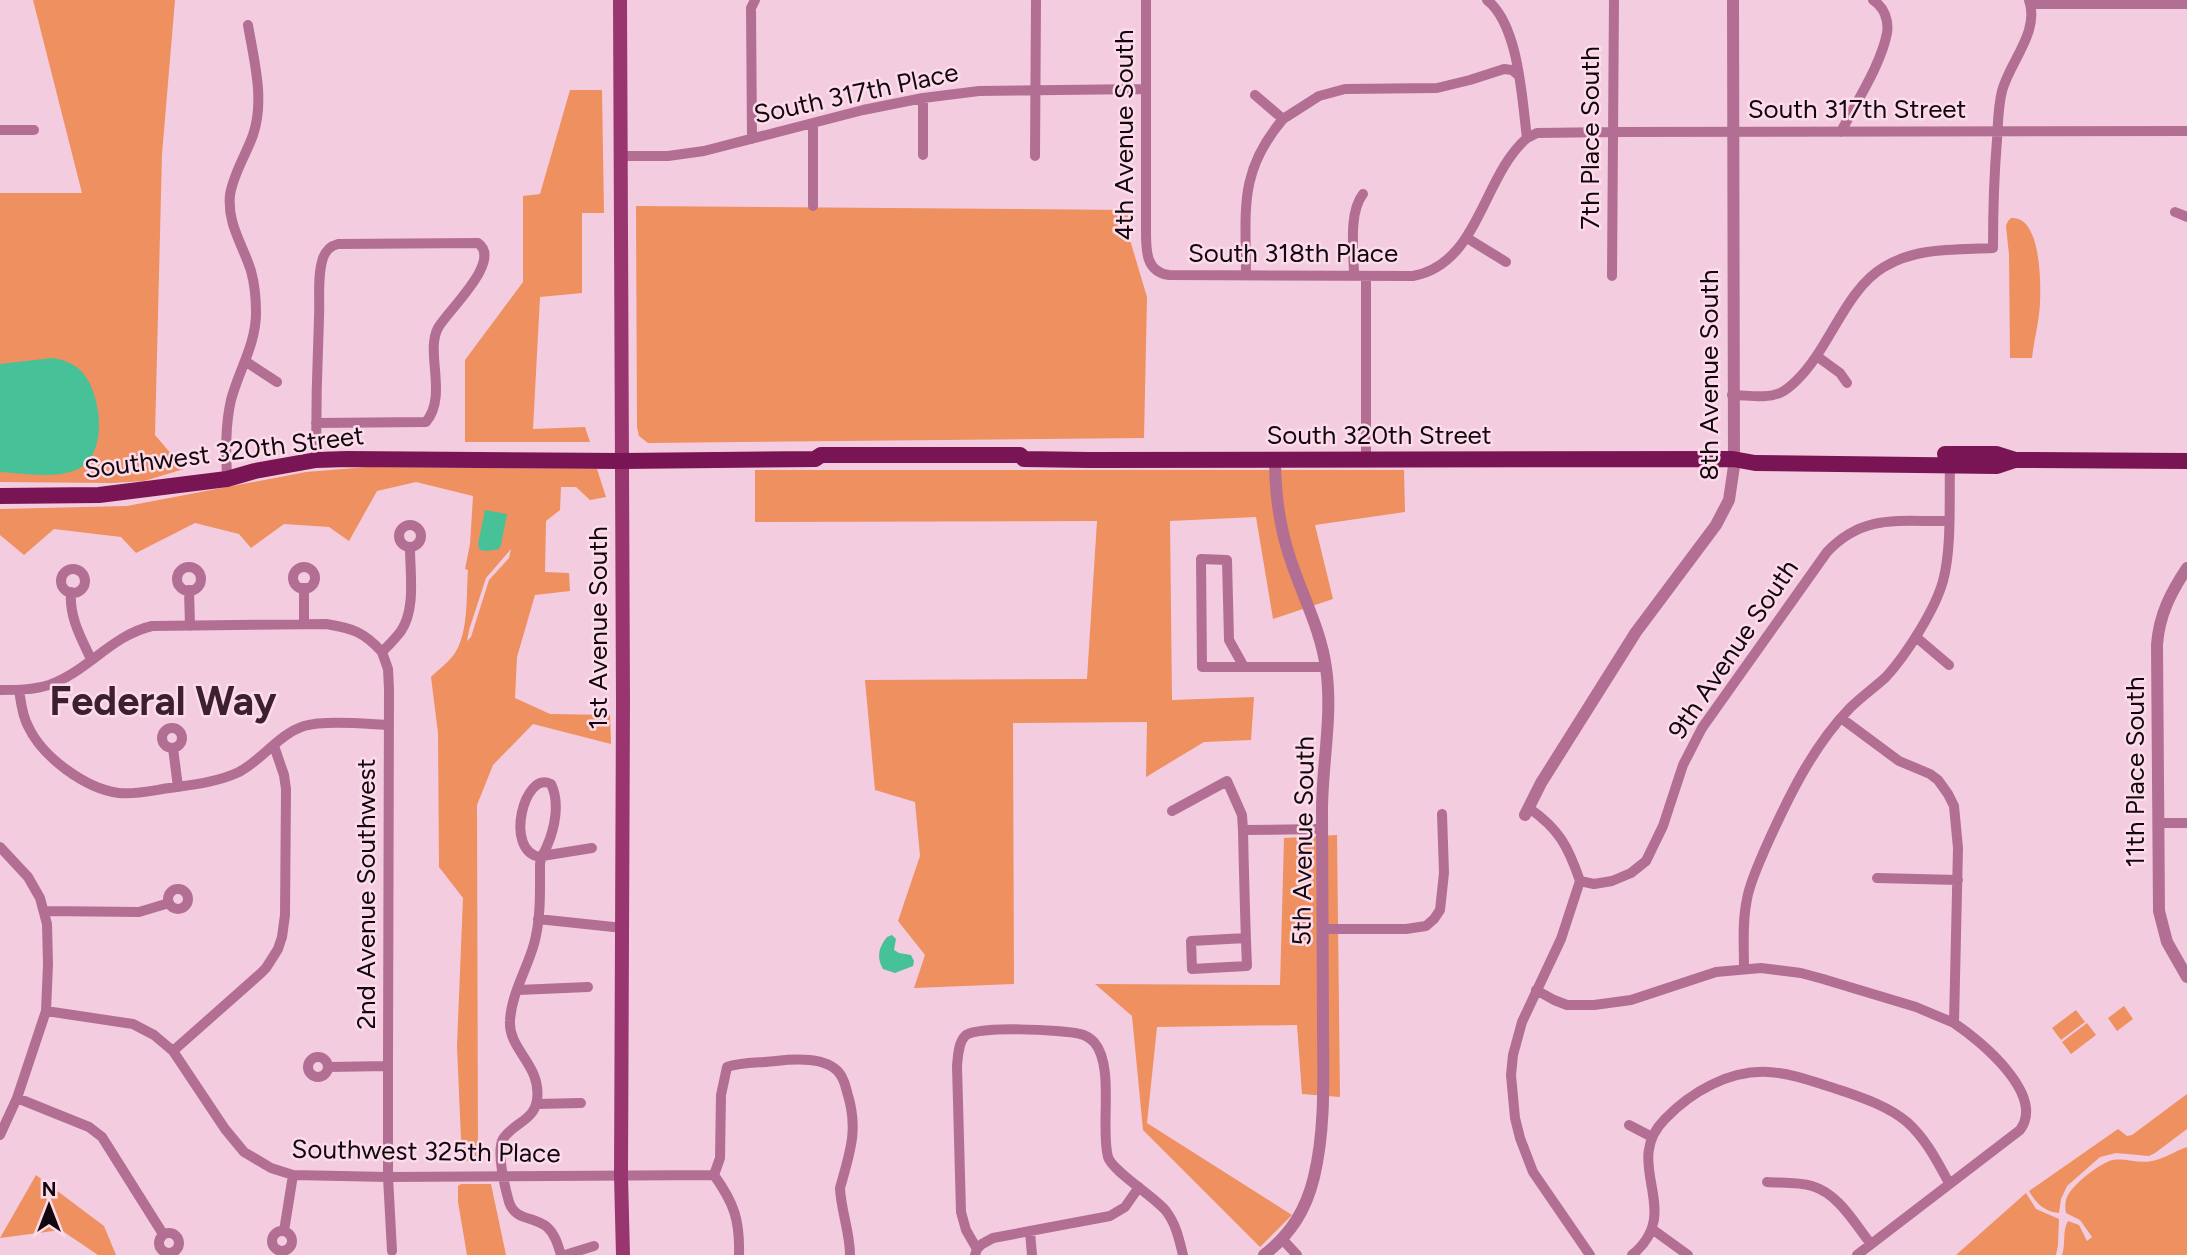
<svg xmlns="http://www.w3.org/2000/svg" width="2187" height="1255" viewBox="0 0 2187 1255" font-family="Figtree,sans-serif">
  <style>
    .green { fill: #ee905f; fill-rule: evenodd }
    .water { fill: #47c198 }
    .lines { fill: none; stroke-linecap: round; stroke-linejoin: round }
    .minor { stroke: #b36f93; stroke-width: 10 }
    .tertiary { stroke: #b36f93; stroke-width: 12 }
    .secondary { stroke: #993670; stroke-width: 14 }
    .primary { stroke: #791554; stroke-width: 16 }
    .labels { text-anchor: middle; stroke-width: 5; stroke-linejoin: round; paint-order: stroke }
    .street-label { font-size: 26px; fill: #13070d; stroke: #fcdceb }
    .town-label { font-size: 40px; font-weight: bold; fill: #3d2030; stroke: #fcdceb }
  </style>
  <rect width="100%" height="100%" fill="#f4ccdf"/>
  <path class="green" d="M33,0H175L162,154L155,435L184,469L144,481L112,483L0,482V193H82Z
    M570,90H602L604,213H582V293L540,297L533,429L585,427L590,442H465V360L523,282V196L540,194Z
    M636,206L1132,210L1130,240L1147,297L1144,438L648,443L639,436L637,427Z
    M2011,218C2041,215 2041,283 2040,304C2039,322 2034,340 2032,358H2010L2009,255L2006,226L2008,221Z
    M367,467L597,469L606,497L590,500L576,487H561L560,510L546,521L545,572L569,573L570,591L535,595L517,657L515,698L550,714L610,715L611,744L533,724L493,765L477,805L478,1159L462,1162L457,1046L463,898L439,867L438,733L431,677C438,670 449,662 455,653C469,631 466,595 468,570L465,569L470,544L473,496L416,482L377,491L349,541L329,527L284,524L251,548L239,534L195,523L136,553L121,537L54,529L24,555L0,535V509L127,506L306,472ZM511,549L509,558L489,580L471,637L467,641L469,630L486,578Z
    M755,470H1404L1405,512L1315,525L1333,599L1273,619L1256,517L1170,521L1172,700L1254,697L1251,740L1204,742L1146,777L1147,722L1013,723L1014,984L914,988L925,955L898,921L920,856L915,802L875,790L865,680L1087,679L1097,521L755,522Z
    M1337,835L1340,1097L1302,1094L1297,1025L1157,1027L1147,1123L1292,1215L1260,1247L1143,1130L1132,1016L1095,984L1280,985L1284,838Z
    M2124,1006L2133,1019L2117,1031L2108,1018Z
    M2076,1010L2085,1022L2061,1040L2052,1028Z
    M2087,1023L2096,1035L2071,1054L2062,1042Z
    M2187,1094V1129L2155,1153L2149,1156L2116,1153L2100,1157L2067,1186L2061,1199L2059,1213C2044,1212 2036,1203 2029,1191L2118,1129L2127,1136L2132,1135Z
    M2187,1147V1255H2062C2066,1244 2062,1231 2068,1221L2079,1225L2087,1241L2092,1237L2080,1220L2066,1213C2065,1208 2065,1202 2067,1197C2072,1185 2101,1162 2113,1160C2126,1158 2139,1164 2152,1161C2164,1159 2175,1151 2187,1147Z
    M36,1175L104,1226L116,1255H98L61,1230L0,1238Z
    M461,1184H491L506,1255H467L458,1202V1186Z
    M2026,1193L2036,1209L2059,1219L2058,1245L2056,1255H1956Z"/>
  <path class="water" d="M52,358C63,360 72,362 81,371C101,391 109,451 80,468C58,480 24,473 0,472V364Z
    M485,510L507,514L501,545L499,549L486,551L480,550L478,544Z
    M892,935L896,939L894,950L899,953L911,955L914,961L913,966L895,973L883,969C876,957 879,947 887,937Z"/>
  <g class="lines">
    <path class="minor" d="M1146,0V229C1146,249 1145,272 1169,275L1413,276C1479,264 1482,177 1527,138C1522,100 1519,25 1487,0
      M2030,4H2187
      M1255,95L1283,119L1319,96L1345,89L1437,88L1470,80L1504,69L1512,70L1518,75
      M0,130H34
      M1841,132C1856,102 1881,65 1887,33C1889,20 1884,7 1873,0
      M1527,138L1537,133L1613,132L2187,131
      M752,139L751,8L755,0
      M923,155V98
      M621,156H668L704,151L863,110L923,98L979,91L1144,89
      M1035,156L1036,0
      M813,206V124
      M2175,212L2187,217
      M1467,238L1506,262
      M1246,275C1246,210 1238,172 1283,119
      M1354,276C1354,253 1348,213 1363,194
      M1366,276V459
      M1612,276L1614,0
      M1818,357L1840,373L1847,383
      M245,361L277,382
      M1732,395C1747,395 1766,399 1780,393C1787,390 1792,385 1797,380C1830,348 1845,290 1884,267C1917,247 1956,250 1993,248C1993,211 1994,176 1997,140C1998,123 1998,107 2002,91C2010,61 2040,32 2029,0
      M316,460C316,413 317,365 319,318C320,299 317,276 323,258C326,250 330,246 338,244L478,243C503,261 448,310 438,328C425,352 448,396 426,422L316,423
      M227,479C226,452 225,426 231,400C239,370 256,344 256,313C256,299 255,285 251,271C243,245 227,224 230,195C233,174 246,155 253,135C265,100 254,61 248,25
      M399 536a11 11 0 1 1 22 0a11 11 0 1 1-22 0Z
      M293 578a11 11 0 1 1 22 0a11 11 0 1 1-22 0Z
      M177 579a12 12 0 1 1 24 0a12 12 0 1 1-24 0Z
      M61 581a12 12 0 1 1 24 0a12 12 0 1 1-24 0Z
      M304,588V623
      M189,590L190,626
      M71,592C69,617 81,638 91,659
      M1916,637L1949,665
      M1244,667L1229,640L1227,560L1201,559L1202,667H1326
      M0,690C16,690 33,690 49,685C87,672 112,635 152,626L326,624C352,628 364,632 382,652
      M19,690C21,702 22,715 28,726C42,757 86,789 119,793C138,795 158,789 177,787C198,784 220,781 239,772C262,760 279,734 304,726C325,720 366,724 389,725
      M1841,718L1899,761L1930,774L1938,780L1948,794L1954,806L1958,848L1954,1023C1981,1041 2046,1095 2020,1130L1857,1255
      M162 738a10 10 0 1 1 20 0a10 10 0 1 1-20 0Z
      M173,748L178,787
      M1529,808C1559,829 1568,846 1580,881L1561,939L1522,1022L1513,1055L1511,1075L1515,1118L1520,1138L1533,1172L1590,1255
      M1172,811L1227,781L1242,815L1243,830C1244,875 1245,920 1247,966L1192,969L1191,941L1246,938
      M2158,823H2187
      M1243,830L1322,829
      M0,847L28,877L40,898L47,924L48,964L46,1011L17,1098L0,1135
      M542,856L592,848
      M540,857C503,851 525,769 551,784C560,802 555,828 547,846C544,854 540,857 540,865C540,891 541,919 534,944C527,969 511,995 510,1021C508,1050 542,1065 537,1100C534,1121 513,1123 503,1139C496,1151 505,1188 509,1202C515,1221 534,1216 547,1227C555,1234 558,1245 561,1255
      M1877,878L1958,880
      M1580,881L1594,884L1612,881L1631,873L1646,861L1663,826L1683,765L1702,728L1827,552C1864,513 1900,522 1949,521
      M168 899a10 10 0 1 1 20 0a10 10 0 1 1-20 0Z
      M45,911L139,912L169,903
      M538,919L623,928
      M1323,929H1406L1426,926L1434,919L1440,910L1444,873L1442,814
      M1744,968C1744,945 1742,922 1747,899C1750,882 1758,866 1765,849C1787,800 1812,747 1850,708C1861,697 1874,688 1886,677C1906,655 1935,610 1943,581C1952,548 1949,499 1950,465
      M518,990L588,987
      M1536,990L1554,1000L1567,1005H1594L1631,1000L1716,972L1761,968L1801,973L1823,979L1916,1007L1954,1023
      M46,1011L133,1024L154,1035L173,1051L225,1129L244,1152L271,1168L293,1175L388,1177L714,1175
      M173,1051L260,974L266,968L278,949L282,937L285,915L286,789L284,775L274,746
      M308 1067a10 10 0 1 1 20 0a10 10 0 1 1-20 0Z
      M329,1067L388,1066
      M17,1098L89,1127L102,1137L163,1234
      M536,1104L581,1103
      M1629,1125L1652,1137
      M1767,1182C1782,1183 1798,1182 1812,1186C1839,1194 1854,1223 1871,1244
      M1652,1229L1688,1255
      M272 1241a10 10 0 1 1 20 0a10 10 0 1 1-20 0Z
      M284,1231L293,1175
      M1030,1232L1032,1255
      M159 1243a10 10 0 1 1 20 0a10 10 0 1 1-20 0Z
      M1283,1240L1297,1255
      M977,1249L982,1244L993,1238L1110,1216L1125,1207L1139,1187
      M392,1251L388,1177V1066L389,689L388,669L382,652C388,646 395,639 401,631C416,609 410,573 410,548
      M565,1255L594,1246
      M739,1255C740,1220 734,1203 714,1175L720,1158L721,1095L727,1067C741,1062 760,1063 776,1061C793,1059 819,1057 834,1068C842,1073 845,1083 847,1092C859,1129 850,1152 840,1188C841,1211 850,1232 850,1255
      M975,1255L977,1249L966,1230L961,1212L957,1066C958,1057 958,1043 965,1036C974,1025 1064,1030 1080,1034C1085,1035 1090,1038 1094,1042C1115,1066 1100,1127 1108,1157C1112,1171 1154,1196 1166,1211C1176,1224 1179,1239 1183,1255
      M1632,1255C1686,1211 1620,1164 1665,1119C1691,1092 1729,1070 1768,1072C1792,1073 1817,1083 1840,1090C1863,1098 1888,1106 1907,1122C1926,1139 1937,1161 1949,1183"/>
    <path class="tertiary" d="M2187,568C2171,592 2159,615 2157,645L2159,911L2167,942L2187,977
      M1525,815L1541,783L1636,632L1716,525L1729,500L1734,466L1733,0
      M1264,1255C1291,1234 1306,1210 1314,1177C1326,1127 1323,1074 1323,1024C1323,953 1322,882 1322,811C1322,763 1333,716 1326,668C1321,630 1302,595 1290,558C1279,525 1275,493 1275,459"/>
    <path class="secondary" d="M620,0L623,702L621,1176L623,1255"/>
    <path class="primary" d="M1945,454H1996L2015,460
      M0,496L99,495L227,479L255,471L316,460L347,459L622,461L815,459L821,455H1020L1024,459L1089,460L1733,459L1755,463L1997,466L2015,460L2187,461"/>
  </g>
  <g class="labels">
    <g class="street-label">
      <text transform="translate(856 93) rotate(-12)" y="9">South 317th Place</text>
      <text x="1857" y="118">South 317th Street</text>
      <text transform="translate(1124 135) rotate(-90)" y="9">4th Avenue South</text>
      <text transform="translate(1590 138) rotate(-90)" y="9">7th Place South</text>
      <text x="1293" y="262">South 318th Place</text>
      <text transform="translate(1709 375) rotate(-90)" y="9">8th Avenue South</text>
      <text x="1379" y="444">South 320th Street</text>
      <text transform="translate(224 452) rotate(-7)" y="9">Southwest 320th Street</text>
      <text transform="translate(598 628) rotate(-90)" y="9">1st Avenue South</text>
      <text transform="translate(1733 649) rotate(-56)" y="9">9th Avenue South</text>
      <text transform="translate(2135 772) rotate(-90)" y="9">11th Place South</text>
      <text transform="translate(1303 841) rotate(-89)" y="9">5th Avenue South</text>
      <text transform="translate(366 894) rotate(-90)" y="9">2nd Avenue Southwest</text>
      <text transform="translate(426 1151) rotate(1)" y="9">Southwest 325th Place</text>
    </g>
    <g class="town-label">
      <text x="163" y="715">Federal Way</text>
    </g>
  </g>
  <g transform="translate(49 1206)" stroke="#fcdceb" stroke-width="5" paint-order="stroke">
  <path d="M0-5L12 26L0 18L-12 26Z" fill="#13070d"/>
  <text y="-10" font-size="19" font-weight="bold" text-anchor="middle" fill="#13070d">N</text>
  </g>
</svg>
